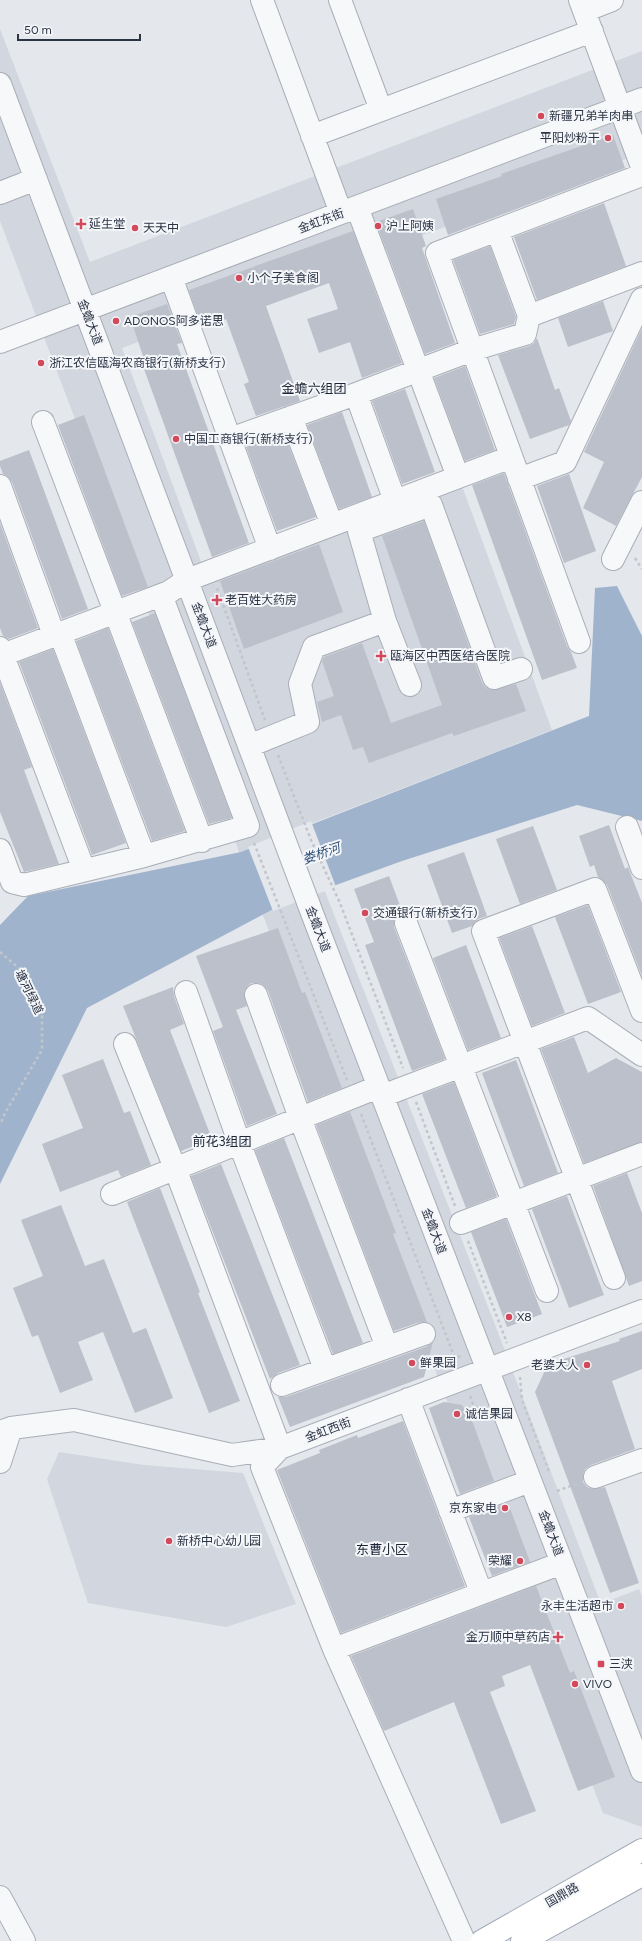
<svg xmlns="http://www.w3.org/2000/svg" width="642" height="1941" viewBox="0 0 642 1941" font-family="Figtree,'Noto Sans SC',sans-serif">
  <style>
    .built { fill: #d2d6de }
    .water { fill: #9fb4cc }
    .pier { fill: #e4e7ec }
    .building { fill: #bbc0ca }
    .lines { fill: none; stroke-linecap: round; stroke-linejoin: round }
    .minor-casing { stroke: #a9aeb7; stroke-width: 24 }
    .major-casing { stroke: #a3abb8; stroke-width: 24 }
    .path { stroke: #c2c5cb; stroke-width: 2.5; stroke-dasharray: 3 3; stroke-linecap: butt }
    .minor { stroke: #f7f8fa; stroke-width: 22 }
    .major { stroke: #fff; stroke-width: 22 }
    .poi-dot { fill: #d1495b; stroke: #f4f6f9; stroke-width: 1.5 }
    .labels { text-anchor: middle; stroke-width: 4; stroke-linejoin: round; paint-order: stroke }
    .poi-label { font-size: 12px; fill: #2b3445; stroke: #f4f6f9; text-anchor: start }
    .street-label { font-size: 12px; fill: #2b3445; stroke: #f4f6f9 }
    .neighbourhood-label { font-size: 13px; fill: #1d2536; stroke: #f4f6f9 }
    .water-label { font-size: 13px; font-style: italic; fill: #34527a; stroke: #f4f6f9 }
  </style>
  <rect width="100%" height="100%" fill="#e4e7ec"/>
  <path class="built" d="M0,29L90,262L642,51V153L122,348L209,583L462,486L552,730L300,828L494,1322L601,1604L639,1589L642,1597V1827L603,1813L0,221Z
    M59,1452L144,1465L243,1473L296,1604L226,1627L88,1603L47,1479Z"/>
  <path class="water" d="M617,586L642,636V821L577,805L402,861L281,905L87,1008L0,1184V925L28,896L241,852L589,716L595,588Z"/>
  <path class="pier" d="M311,821L336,887L273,911L248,847Z"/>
  <path class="building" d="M613,135L625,168L448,235L436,199L502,176L501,174Z
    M604,203L626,266L537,300L514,237Z
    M413,209L426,246L422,248L455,343L425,354L376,222Z
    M353,231L402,363L362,378L350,342L319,353L307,319L338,309L329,283L266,306L300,401L256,416L244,384L249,382L226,319L202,327L189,290Z
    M490,246L516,317L514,324L480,334L453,260Z
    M603,301L613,331L568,347L558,318Z
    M167,304L182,343L177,344L249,543L212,557L144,369L147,368L130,317Z
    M642,328V477L616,526L583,508L604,462L584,452Z
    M537,338L555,390L559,388L571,421L569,425L530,439L498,355L529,346L534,343Z
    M465,366L495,450L465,461L434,378Z
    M405,389L435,472L402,484L372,401Z
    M342,412L372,497L339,509L307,425Z
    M84,415L148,587L122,596L58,425Z
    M284,433L316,517L277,531L246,447Z
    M29,450L88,609L62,619L12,482L8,477L3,474L0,466V461Z
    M504,473L567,646L571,652L577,668L542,680L472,485Z
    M569,474L596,551L564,563L537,486Z
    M424,521L482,683L486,688L492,690L516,684L526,711L454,736L452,733L369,763L363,747L353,750L341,715L322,722L317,702L334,696L322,661L324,657L362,643L391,723L442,705L382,536Z
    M0,523L38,628L9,639L3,636L0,628Z
    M319,544L343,612L244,649L220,581Z
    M155,613L232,818L209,824L132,622Z
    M108,628L185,831L152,841L76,641Z
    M53,649L126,843L92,855L19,662Z
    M0,683L32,767L24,770L59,864L24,872L0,812Z
    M609,825L625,869L628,867L642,903V976L607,885L603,880L598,877L594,865L590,867L579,836Z
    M533,826L557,890L520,904L496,839Z
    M464,852L487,916L478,919L472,926L452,933L427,865Z
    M389,876L402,911L394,919V927L445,1059L412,1071L365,945L374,942L354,889Z
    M588,905L621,992L588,1004L555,917Z
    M532,926L565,1013L532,1026L499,938Z
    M278,928L302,993L305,992L342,1088L308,1102L268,991L264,986L259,983H251L247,987L244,992L247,1006L236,1010L277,1114L247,1126L213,1031L223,1027L196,956Z
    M466,945L501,1038L468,1050L433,958Z
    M173,987L174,996L184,1024L170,1030L212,1139L181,1151L123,1006Z
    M574,1037L588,1073L616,1058L642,1072V1142L584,1163L541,1049Z
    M103,1059L124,1113L130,1111L151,1165L121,1177L118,1170L60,1192L42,1144L83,1128L62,1075Z
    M516,1060L558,1173L524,1186L482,1073Z
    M454,1082L497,1196L466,1208L422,1094Z
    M350,1112L396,1233L393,1234L427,1322H420L394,1331L316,1125Z
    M284,1138L363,1343L333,1354L255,1150Z
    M221,1164L300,1365L278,1373L270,1379L191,1176Z
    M627,1173L642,1213V1281L629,1286L593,1186Z
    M160,1188L200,1292L198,1293L240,1401L209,1413L127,1202Z
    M567,1196L604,1295L569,1308L532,1209Z
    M61,1205L85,1266L104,1259L133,1333L146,1328L173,1398L135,1413L103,1332L78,1342L93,1380L60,1393L38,1335L32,1337L13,1288L43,1276L21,1220Z
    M506,1219L542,1314L507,1327L471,1232Z
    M642,1331V1369L612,1381L635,1449L591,1465L585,1469L583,1475V1482L587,1487L593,1489L605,1487L639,1583L610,1593L535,1392L548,1364L620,1341L619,1339Z
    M433,1342L424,1377L290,1427L278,1397H286L428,1346Z
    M444,1402L462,1405L473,1423L494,1481L460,1494L429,1408Z
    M403,1421L465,1586L341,1633L277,1470L320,1453L319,1450L357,1435L358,1438Z
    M508,1503L530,1562L492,1576L469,1517Z
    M536,1586L570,1673L574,1671L615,1777L578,1791L530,1665L502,1676L505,1686L490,1692L536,1811L501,1824L454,1702L384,1731L351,1656Z"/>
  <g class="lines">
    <defs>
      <path id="minor" d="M262,0L341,213
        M340,0L381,110
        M580,0L642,167
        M584,11L612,0
        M0,84L315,921L642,1771
        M312,136L592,31
        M0,193L36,179
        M357,207L458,477
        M497,230L529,316
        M171,277L270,549
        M0,342L642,99
        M356,394L472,350L525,334L529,316L642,273
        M291,417L332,525
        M43,422L202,841
        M230,439L356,394L395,501
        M519,479L565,462L642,299
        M0,486L54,635
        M613,559L642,502
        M60,633L144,856
        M579,642L437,253L642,175
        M0,648L84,870
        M0,656L169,592L187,580L511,457
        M410,685L385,621L359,531L431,505L494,678L521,669
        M249,746L308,722L300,684L314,647L385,621
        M627,827L642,868
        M0,850L12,882L24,885L144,856L248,826L161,595
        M406,923L547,1291
        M186,992L239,1142L325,1369
        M256,995L300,1118L387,1347
        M125,1044L175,1168L280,1448
        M382,1096L588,1018L642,1055
        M112,1194L378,1087
        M461,1223L642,1154
        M614,1278L483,931L595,889L642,1011
        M282,1385L424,1334
        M408,1399L481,1592
        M0,1432L11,1428L74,1420L232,1455L280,1448L642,1311
        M280,1448L262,1467L334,1649L464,1941
        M0,1462L11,1428
        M595,1477L642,1460
        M450,1511L530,1481
        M334,1649L562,1563
        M0,1897L24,1941"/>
      <path id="major" d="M482,1941L642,1850
        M522,1941L642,1875"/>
    </defs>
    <use href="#minor" class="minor-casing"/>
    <use href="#major" class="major-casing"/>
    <path class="path" d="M635,558L642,569
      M217,588L265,720
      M278,755L311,840L340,903L403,1068
      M254,843L347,1080
      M0,952L21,970L42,1014V1050L5,1113L0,1125
      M416,1102L455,1206
      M361,1114L456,1361
      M468,1241L507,1343
      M441,1364L463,1355
      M520,1377L522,1400L550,1474
      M470,1396L473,1404L482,1412
      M557,1491L579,1483"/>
    <use href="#minor" class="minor"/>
    <use href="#major" class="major"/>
  </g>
  <g class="poi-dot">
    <circle cx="541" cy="116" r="4"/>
    <circle cx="608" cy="138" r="4"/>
    <path d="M79 218h4v4h4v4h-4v4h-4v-4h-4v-4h4z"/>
    <circle cx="378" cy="226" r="4"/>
    <circle cx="135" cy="228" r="4"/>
    <circle cx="239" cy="278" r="4"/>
    <circle cx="116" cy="321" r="4"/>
    <circle cx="41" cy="363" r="4"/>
    <circle cx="176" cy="439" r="4"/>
    <path d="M215 594h4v4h4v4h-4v4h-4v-4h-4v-4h4z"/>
    <path d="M379 650h4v4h4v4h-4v4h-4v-4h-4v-4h4z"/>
    <circle cx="365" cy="913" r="4"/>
    <circle cx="509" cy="1317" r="4"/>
    <circle cx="412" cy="1363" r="4"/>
    <circle cx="587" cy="1365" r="4"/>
    <circle cx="457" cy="1414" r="4"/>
    <circle cx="505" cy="1508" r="4"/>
    <circle cx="169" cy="1541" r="4"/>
    <circle cx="520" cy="1561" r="4"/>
    <circle cx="621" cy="1606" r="4"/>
    <path d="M556 1631h4v4h4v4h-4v4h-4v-4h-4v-4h4z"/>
    <rect x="597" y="1660" width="8" height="8" rx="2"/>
    <circle cx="575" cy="1684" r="4"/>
  </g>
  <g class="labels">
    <g class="poi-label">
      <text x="549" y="120">新疆兄弟羊肉串</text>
      <text x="600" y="142" text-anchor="end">平阳炒粉干</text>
      <text x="89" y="228">延生堂</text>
      <text x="386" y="230">沪上阿姨</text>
      <text x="143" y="232">天天中</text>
      <text x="247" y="282">小个子美食阁</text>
      <text x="124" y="325">ADONOS阿多诺思</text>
      <text x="49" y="367">浙江农信瓯海农商银行(新桥支行)</text>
      <text x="184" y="443">中国工商银行(新桥支行)</text>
      <text x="225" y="604">老百姓大药房</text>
      <text x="390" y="660">瓯海区中西医结合医院</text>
      <text x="373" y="917">交通银行(新桥支行)</text>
      <text x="517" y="1321">X8</text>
      <text x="420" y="1367">鲜果园</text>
      <text x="579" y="1369" text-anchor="end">老婆大人</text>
      <text x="465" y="1418">诚信果园</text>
      <text x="497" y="1512" text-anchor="end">京东家电</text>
      <text x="177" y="1545">新桥中心幼儿园</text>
      <text x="512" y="1565" text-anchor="end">荣耀</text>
      <text x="613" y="1610" text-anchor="end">永丰生活超市</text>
      <text x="550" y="1641" text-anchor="end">金万顺中草药店</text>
      <text x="609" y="1668">三浃</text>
      <text x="583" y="1688">VIVO</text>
    </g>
    <g class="street-label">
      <text transform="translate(321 221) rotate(-21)" y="4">金虹东街</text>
      <text transform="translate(90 322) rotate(69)" y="4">金蟾大道</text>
      <text transform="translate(204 625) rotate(69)" y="4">金蟾大道</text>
      <text transform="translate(318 929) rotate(69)" y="4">金蟾大道</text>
      <text transform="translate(29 992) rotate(64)" y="4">塘河绿道</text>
      <text transform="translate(434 1231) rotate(69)" y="4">金蟾大道</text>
      <text transform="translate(328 1430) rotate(-21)" y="4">金虹西街</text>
      <text transform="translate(551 1533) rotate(69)" y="4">金蟾大道</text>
      <text transform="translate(562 1895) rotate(-30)" y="4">国鼎路</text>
    </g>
    <g class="neighbourhood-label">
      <text x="314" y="393">金蟾六组团</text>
      <text x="222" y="1146">前花3组团</text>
      <text x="382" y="1554">东曹小区</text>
    </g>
    <g class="water-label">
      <text transform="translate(321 853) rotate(-19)" y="5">娄桥河</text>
    </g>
  </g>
  <path d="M18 34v6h122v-6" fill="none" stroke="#2b3445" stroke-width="2"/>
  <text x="24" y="34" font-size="12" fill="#2b3445" stroke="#f4f6f9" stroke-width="3" paint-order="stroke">50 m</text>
</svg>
